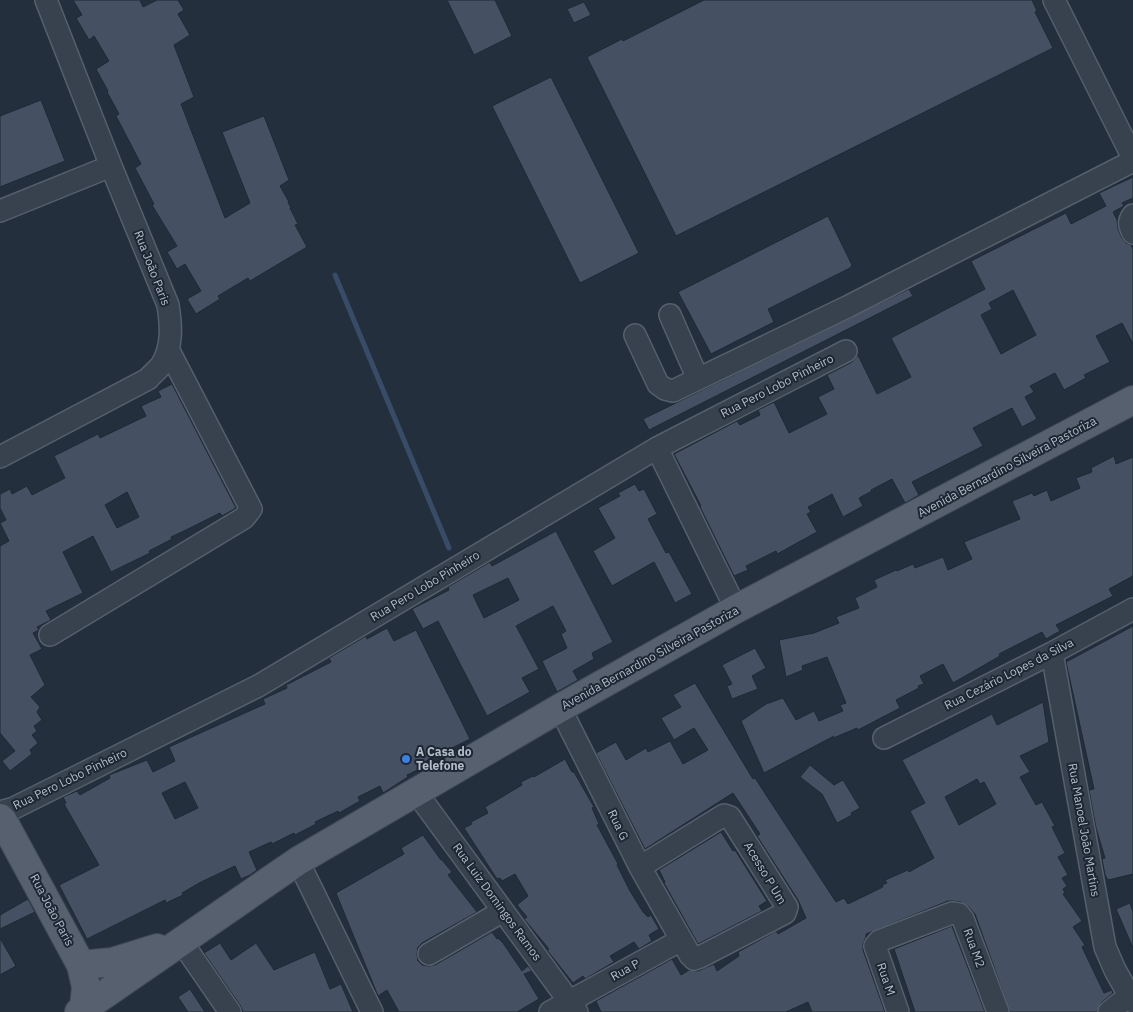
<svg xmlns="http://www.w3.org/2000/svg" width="1133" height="1012" viewBox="0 0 1133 1012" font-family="'IBM Plex Sans',sans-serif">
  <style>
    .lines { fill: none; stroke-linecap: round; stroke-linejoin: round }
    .stream { stroke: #394c67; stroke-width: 5 }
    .building { fill: #455162; stroke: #1f2835; fill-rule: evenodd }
    .minor-casing { stroke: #565f6c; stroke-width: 24 }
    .major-casing { stroke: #414a57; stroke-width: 30 }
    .minor { stroke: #38414e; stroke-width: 21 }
    .major { stroke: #56606e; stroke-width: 28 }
    .shop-dot { fill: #3f7fe0; stroke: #1d2633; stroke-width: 2 }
    .labels { text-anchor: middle; stroke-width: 4; stroke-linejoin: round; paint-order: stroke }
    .street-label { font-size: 12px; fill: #b4bcc9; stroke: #1d2633 }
    .poi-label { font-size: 12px; font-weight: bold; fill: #b4bcc9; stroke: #1d2633; text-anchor: start }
  </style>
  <rect width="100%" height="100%" fill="#242f3e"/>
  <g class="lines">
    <path class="stream" d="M335,275L449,548"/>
  </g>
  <path class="building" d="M73,0H140L143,7L157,0H178L184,10L178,14L190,35L174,45L194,97L181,104L225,218L250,203L222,132L264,116L289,180L280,186L289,202H288L291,208H290L298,224L295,225L307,247L250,281L248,278L218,296L220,299L196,314L187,299L201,291L185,264L177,269L167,252L177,246L152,205L154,204L135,168L141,164L116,116L119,114L107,92L108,91L96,69L109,61L94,36L89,40L76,18L82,15Z
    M447,0H495L512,36L474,55Z
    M704,0H1032L1037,11L1035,12L1053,48L676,236L587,57L622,39L623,41Z
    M584,2L591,15L574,23L567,9Z
    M551,77L639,253L580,283L492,106Z
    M41,100L65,161L0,187V116Z
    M1133,177V198L1122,203L1124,206L1113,212L1117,220L1118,229L1122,238L1126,243L1131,245L1133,249V344L1122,323L1096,336L1110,362L1084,375L1086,378L1064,390L1055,373L1030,386L1034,392L1025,397L1037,419L1022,427L1012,408L973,428L983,446L912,482L919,495L905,503L892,479L871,490L872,491L859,498L863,506L843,517L832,494L808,507L811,512L807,514L817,532L777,554L776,551L746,566L748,570L734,576L700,507L701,506L674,454L737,421L740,425L760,415L758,410L774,402L789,433L827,414L818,397L834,389L827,375L852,362L858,355L877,394L911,377L891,338L985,289L971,261L1066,213L1071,224L1106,206L1099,193ZM1013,290L1036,335L1001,354L981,315L992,309L989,303Z
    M828,216L852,265L850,268L768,309L774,322L711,354L678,292Z
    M909,289L913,296L649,430L643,419Z
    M172,384L236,508L222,516L220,513L186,530L171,537L172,539L149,551L150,553L111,572L93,536L63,552L83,593L46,611L51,620L37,627L39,630L33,633L42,649L30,655L45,685L31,697L40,707L37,712L42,720L34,726L37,731L32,735L38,743L30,750L32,754L10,771L2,761L15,751L0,733V546L9,541L0,523L6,520L0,508V494L10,489L12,494L27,486L32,495L65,478L54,456L98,434L100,438L146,416L141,406L161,397L158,391ZM127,492L139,517L117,528L105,505Z
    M1114,456L1116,464L1133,457V576L1109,589L1113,596L1056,625L1060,631L1046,639L1042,632L999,654L1000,656L953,683L943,664L920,676L924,684L918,686L919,688L896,700L900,708L858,730L857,728L831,739L834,736L764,773L741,721L766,704L783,698L796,720L814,711L819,721L843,711L840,705L846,703L827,657L802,666L803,670L786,677L779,640L814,633L839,623L836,617L859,608L855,598L877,587L874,580L896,570L897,571L913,564L915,568L943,557L948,570L972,559L964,542L1020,519L1012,501L1032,493L1034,496L1047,490L1051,501L1080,488L1076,478L1092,472L1091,468Z
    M635,484L639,491L644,489L657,514L648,519L666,553L669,552L692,594L675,603L654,562L612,586L593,551L615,538L598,508L620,496L618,493Z
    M556,531L613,642L592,653L594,659L573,671L578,680L557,692L542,661L567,648L561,634L566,631L553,606L516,626L539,669L522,678L530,692L487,716L438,621L423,629L412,609L449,590L448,587L490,562L492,566ZM508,578L519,600L484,618L473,595Z
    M1133,626V874L1108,880L1105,875L1102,859L1105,858L1096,828L1089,790L1094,789L1066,662Z
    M387,628L394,641L416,630L470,739L426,761L428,765L407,775L408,777L383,793L380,786L358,797L360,801L339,813L338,811L315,822L316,824L295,835L294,833L272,844L271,842L249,852L257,870L250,875L241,879L235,866L201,882L182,893L183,895L166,903L165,900L87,939L59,885L99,865L64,804L66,803L63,797L77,791L80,795L110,778L109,775L147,760L153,772L175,761L169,747L265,704L263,699L287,688L286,685L331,662L329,658L366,636L367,639ZM185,782L198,808L175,819L162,793Z
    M755,648L766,668L752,676L758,689L732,699L727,686L732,684L722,665Z
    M695,683L753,779L755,778L836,902L844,898L848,904L883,887L882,885L887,883L885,880L908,870L909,872L934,858L910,811L925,803L902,760L992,714L997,725L1043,702L1049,742L1020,756L1030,772L1020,777L1036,805L1042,802L1055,826L1052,827L1065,853L1058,857L1068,875L1062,878L1067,886L1063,889L1065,893L1063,894L1082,921L1073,927L1085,945L1082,947L1104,993L1112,990L1113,993L1101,1003L1097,1012H1010L975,914L968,906L961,902L953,901H948L866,934V937L863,944V950L885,1012H812L808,1002L786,1012H601L596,1001L672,959L681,975L689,970L698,971L714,964L717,971L739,956L738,952L776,931L778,934L806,918L798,900L757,836L760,834L733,793L645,849L596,753L616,742L626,760L646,748L648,752L670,741L683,764L708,750L694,728L674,740L661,718L681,707L673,695ZM977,779L980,784L984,782L996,804L959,825L945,797Z
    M565,759L572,772H574L594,807L592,808L599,824L597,825L618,864L617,865L630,891L643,912L648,917L651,915L659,929L649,935L652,941L639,949L634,942L610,956L614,962L585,979L583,976L573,983L547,950L549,949L524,919L527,917L517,905L528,896L515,874L502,881L500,878L497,879L464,828L472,824L471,822L488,813L485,807L522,785L521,782L533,776L534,777Z
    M810,765L834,785L843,780L860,808L851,813L852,815L837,823L822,794L800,777Z
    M721,832L733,851L735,850L767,901L759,906L762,911L698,944L664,883L665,882L659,870Z
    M423,835L441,860H442L452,872L448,875L477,912L422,943L418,947L417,954L418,961L422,965L429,966L435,965L492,932L497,939L498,938L503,943L522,971L528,966L532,971L524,974L539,999L517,1012H399L387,990L378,996L336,893L404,854L401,848Z
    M28,899L35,912L0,929V915Z
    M1130,903L1133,912V948L1116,909Z
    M952,926L985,1012H915L894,949Z
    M0,938L16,966L0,975Z
    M220,943L231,960L256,943L274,970L315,952L330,989L341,984L353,1012H243L240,1005L204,953Z
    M190,989L205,1012H188L178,997Z"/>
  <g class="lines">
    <defs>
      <path id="minor" d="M1054,0L1133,158
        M0,211L111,166
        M1133,215C1128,222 1129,225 1133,233
        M670,315L698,379
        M635,335L658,384L665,389L673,391L849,306L1133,161
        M657,448L736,609
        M0,457L148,379C152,374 159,369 162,364C173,346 171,324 168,305L111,166L46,0
        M50,635L244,518L251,509L168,349
        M1052,653L1105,947L1115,970L1133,1002
        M560,708L640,867L690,955L694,959L700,957L785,913L787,907L730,817L724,815L640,867
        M884,738L1052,653L1133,609
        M416,792L577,1012
        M0,812L14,808L258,686L657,448L846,351
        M298,861L372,1012
        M181,941L230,1012
        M429,954L503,911
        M550,1012L681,940
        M898,1012L875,946L879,941L952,913L959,914L963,919L998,1012
        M1109,1012L1129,996"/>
      <path id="major" d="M0,818L3,821L81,965L86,987L84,1008
        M81,965L112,962L157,948
        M79,1012L298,861L560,708L736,609L1133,400"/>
    </defs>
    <use href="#minor" class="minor-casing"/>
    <use href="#major" class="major-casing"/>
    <use href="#minor" class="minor"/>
    <use href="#major" class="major"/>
  </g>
  <circle class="shop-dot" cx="406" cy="759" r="5"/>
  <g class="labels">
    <g class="street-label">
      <text transform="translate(152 268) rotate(69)" y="4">Rua João Paris</text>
      <text transform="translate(777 386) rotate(-27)" y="4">Rua Pero Lobo Pinheiro</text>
      <text transform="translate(1007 467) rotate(-28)" y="4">Avenida Bernardino Silveira Pastoriza</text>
      <text transform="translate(425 586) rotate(-31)" y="4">Rua Pero Lobo Pinheiro</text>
      <text transform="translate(650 658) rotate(-29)" y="4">Avenida Bernardino Silveira Pastoriza</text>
      <text transform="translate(1009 674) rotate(-27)" y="4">Rua Cezário Lopes da Silva</text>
      <text transform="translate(70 779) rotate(-26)" y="4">Rua Pero Lobo Pinheiro</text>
      <text transform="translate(618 825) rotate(64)" y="4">Rua G</text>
      <text transform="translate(1084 830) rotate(80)" y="4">Rua Manoel João Martins</text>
      <text transform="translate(765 873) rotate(59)" y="4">Acesso P Um</text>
      <text transform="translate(497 902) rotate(54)" y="4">Rua Luiz Domingos Ramos</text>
      <text transform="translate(52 910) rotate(62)" y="4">Rua João Paris</text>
      <text transform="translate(974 948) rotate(70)" y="4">Rua M2</text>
      <text transform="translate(625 970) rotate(-29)" y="4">Rua P</text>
      <text transform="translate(886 979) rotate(71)" y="4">Rua M</text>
    </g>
    <g class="poi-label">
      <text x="416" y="756">A Casa do<tspan x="416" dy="14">Telefone</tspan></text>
    </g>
  </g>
</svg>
